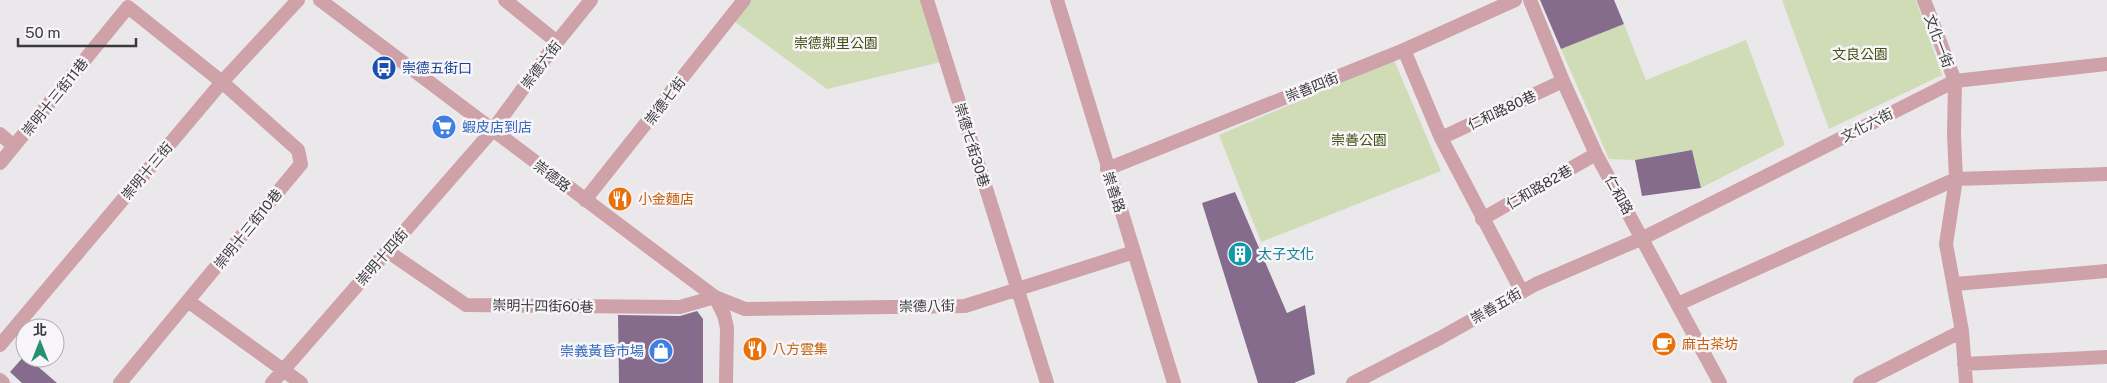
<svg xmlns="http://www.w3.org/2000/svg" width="2107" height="383" viewBox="0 0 2107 383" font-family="'Public Sans','Noto Sans TC',sans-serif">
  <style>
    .green { fill: #d0dcb6 }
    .building { fill: #856c8d }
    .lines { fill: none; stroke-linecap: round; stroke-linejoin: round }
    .minor { stroke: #cea2a8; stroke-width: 14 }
    .tertiary { stroke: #cea2a8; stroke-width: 14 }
    .labels { text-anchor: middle; stroke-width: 5; stroke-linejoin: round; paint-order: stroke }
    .street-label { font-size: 14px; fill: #3a393b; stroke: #f8f5f9 }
    .park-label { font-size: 14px; fill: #425011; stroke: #f8f5f9 }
    .transit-label { font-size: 14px; fill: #164399; stroke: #f8f5f9; text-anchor: start }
    .shop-label { font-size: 14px; fill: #366cbe; stroke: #f8f5f9; text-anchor: start }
    .food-label { font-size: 14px; fill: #c56008; stroke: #f8f5f9; text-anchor: start }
    .culture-label { font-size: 14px; fill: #0d838f; stroke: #f8f5f9; text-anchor: start }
  </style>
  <rect width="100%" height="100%" fill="#ebe8ec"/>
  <path class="green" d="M746,0H926L945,61L827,89L731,19Z
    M1782,0H1916L1942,75L1829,129Z
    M1624,24L1646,80L1746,40L1785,145L1701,188L1692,150L1635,160L1609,159L1561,49Z
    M1394,60L1441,171L1261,242L1219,135Z"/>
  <path class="building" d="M1540,0H1614L1624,24L1561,49Z
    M1692,150L1701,188L1642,196L1635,160Z
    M1235,192L1287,313L1305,305L1315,374L1294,383H1258L1202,203Z
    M697,311L703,319V383H619L618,315L680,316Z
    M25,355V358H28L57,383H22L10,372Z"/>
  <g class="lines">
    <path class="minor" d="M505,0L557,42
      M927,0L1047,383
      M1530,0L1563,81L1596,154L1720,383
      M1924,0L1955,81L1954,135L1956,179L1946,244L1962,331L1966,383
      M1404,50L1441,138L1522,292
      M0,134L14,146
      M1441,138L1563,81
      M0,163L128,7L222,82L298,150L301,164L120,383
      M1107,169L1404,50L1515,0
      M585,200L744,0
      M1482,219L1596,154
      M387,251L466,305L680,307L715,297L745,309L965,306L1134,252
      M1955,284L2107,271
      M188,301L301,383
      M1678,304L1956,179L2107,174
      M0,345L222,82L298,0
      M1964,364L2107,357
      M0,380L3,383
      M272,383L492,131L557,42L591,0
      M1353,383L1440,338L1536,284L1643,238L1955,81L2107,64
      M1860,383L1962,331"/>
    <path class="tertiary" d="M320,0L715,297L724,315L727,328L726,383
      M1057,0L1174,383"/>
  </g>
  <defs>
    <symbol id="bus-disc" viewBox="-11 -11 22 22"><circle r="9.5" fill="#1a4fb4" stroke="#f8f5f9"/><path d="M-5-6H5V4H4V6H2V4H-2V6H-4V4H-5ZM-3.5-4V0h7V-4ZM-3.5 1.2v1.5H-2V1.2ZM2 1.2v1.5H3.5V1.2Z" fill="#fff"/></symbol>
    <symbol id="supermarket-disc" viewBox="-11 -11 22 22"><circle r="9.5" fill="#3f7fe0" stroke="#f8f5f9"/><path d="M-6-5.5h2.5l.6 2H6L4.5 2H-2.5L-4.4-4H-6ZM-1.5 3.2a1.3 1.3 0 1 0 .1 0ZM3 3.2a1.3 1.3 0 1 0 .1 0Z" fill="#fff"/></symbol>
    <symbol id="restaurant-disc" viewBox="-11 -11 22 22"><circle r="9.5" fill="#e8710a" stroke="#f8f5f9"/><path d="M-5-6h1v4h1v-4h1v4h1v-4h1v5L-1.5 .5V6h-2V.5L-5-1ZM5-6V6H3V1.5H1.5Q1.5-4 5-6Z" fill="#fff"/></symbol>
    <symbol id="building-disc" viewBox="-11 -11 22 22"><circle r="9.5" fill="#0f9aa8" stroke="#f8f5f9"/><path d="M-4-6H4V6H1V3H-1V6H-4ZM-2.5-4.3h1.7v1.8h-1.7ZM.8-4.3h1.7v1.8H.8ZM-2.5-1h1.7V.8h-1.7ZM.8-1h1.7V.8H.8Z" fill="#fff"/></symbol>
    <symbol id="cafe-disc" viewBox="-11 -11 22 22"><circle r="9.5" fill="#e8710a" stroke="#f8f5f9"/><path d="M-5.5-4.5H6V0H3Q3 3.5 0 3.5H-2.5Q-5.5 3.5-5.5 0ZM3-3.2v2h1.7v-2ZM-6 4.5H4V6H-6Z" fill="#fff"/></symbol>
    <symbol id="shop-disc" viewBox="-11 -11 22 22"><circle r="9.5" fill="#3f7fe0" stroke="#f8f5f9"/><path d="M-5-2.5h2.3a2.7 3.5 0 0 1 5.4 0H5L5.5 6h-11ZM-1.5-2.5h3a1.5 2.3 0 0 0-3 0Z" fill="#fff"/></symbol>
  </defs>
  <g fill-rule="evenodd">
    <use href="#bus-disc" x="370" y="54" width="28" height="28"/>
    <use href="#supermarket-disc" x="430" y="113" width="28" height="28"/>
    <use href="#restaurant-disc" x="606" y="185" width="28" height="28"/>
    <use href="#building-disc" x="1226" y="240" width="28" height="28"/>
    <use href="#cafe-disc" x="1650" y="330" width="28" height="28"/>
    <use href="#restaurant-disc" x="741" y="335" width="28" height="28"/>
    <use href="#shop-disc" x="647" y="337" width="28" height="28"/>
  </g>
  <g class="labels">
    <g class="street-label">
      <text transform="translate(1939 41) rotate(69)" y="5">文化一街</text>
      <text transform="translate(541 65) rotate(-53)" y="5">崇德六街</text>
      <text transform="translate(1312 87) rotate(-22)" y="5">崇善四街</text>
      <text transform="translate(55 97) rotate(-51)" y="5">崇明十三街11巷</text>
      <text transform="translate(665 101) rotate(-52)" y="5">崇德七街</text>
      <text transform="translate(1502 110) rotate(-25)" y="5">仁和路80巷</text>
      <text transform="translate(1867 125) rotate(-27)" y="5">文化六街</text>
      <text transform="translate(972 145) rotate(73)" y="5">崇德七街30巷</text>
      <text transform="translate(147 171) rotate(-50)" y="5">崇明十三街</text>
      <text transform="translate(552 176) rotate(37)" y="5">崇德路</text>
      <text transform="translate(1539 187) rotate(-30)" y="5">仁和路82巷</text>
      <text transform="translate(1114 192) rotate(72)" y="5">崇善路</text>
      <text transform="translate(1619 195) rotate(61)" y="5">仁和路</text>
      <text transform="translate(248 229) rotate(-51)" y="5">崇明十三街10巷</text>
      <text transform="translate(382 257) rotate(-49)" y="5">崇明十四街</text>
      <text transform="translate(543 306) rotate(1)" y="5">崇明十四街60巷</text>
      <text transform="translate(927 306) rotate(-1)" y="5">崇德八街</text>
      <text transform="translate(1496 306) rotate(-30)" y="5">崇善五街</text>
    </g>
    <g class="park-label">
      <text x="836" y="48">崇德鄰里公園</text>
      <text x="1860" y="59">文良公園</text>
      <text x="1359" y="145">崇善公園</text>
    </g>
    <g class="transit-label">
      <text x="402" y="73">崇德五街口</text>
    </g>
    <g class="shop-label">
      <text x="462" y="132">蝦皮店到店</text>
      <text x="644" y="356" text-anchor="end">崇義黃昏市場</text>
    </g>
    <g class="food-label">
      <text x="638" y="204">小金麵店</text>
      <text x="1682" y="349">麻古茶坊</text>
      <text x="772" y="354">八方雲集</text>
    </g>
    <g class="culture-label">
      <text x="1258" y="259">太子文化</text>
    </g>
  </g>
  <g transform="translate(40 343)"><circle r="24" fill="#f8f5f9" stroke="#acaaad"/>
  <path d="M0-4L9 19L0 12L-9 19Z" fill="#27906e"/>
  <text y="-8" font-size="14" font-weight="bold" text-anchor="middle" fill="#3a393b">北</text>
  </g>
  <path d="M18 38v8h118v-8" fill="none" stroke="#3a393b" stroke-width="2.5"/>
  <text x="25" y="38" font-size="15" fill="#3a393b" stroke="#f8f5f9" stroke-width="4" paint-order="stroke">50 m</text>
</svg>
